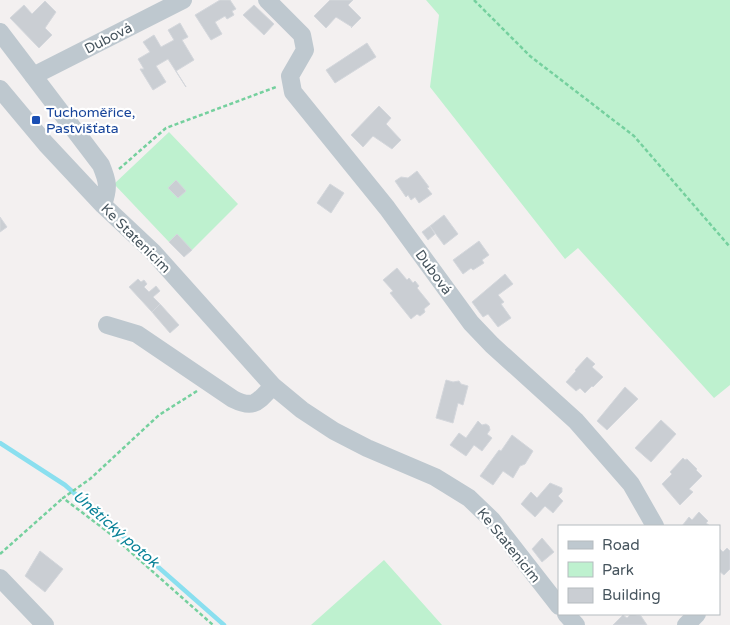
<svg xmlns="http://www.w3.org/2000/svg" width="730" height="625" viewBox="0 0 730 625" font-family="'Varela Round',sans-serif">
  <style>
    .green { fill: #bef1cf }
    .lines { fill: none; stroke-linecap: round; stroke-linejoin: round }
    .stream { stroke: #8adfef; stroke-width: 4.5 }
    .building { fill: #caced3; stroke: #d4d7dc }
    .path { stroke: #75d09e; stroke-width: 2.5; stroke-dasharray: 4 2.5; stroke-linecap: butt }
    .minor { stroke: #bec8cf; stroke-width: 18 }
    .transit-dot { fill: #1a4fb4; stroke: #fff; stroke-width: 2 }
    .labels { text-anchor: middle; stroke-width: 4.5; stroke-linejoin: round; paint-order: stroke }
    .street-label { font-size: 14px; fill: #47555e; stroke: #fff }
    .transit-label { font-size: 14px; fill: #164399; stroke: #fff; text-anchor: start }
    .water-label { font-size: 15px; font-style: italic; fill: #0a8298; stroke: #fff }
  </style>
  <rect width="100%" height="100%" fill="#f3f0f0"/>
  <path class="green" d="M426,0H730V385L714,398L578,248L565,259L430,87L439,15Z
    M169,132L238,204L192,250L169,242L114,184Z
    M384,560L442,625H311Z"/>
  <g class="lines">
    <path class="stream" d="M0,443L65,485L224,625"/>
  </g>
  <path class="building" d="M220,0H230L236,9L232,11L234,15L227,19L225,16L215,22L222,34L211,40L195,15Z
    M330,0H353L348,5L361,18L351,28L352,27L336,17L326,28L314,16Z
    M45,1L56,12L45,28L52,35L39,48L10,18L24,5L32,14Z
    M254,5L274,24L264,35L243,15Z
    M180,23L188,37L182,40L194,60L176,71L186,87L168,59L156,66L166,82L153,90L140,69H144L138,59L150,52L143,42L154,35L161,47L174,40L168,30Z
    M367,43L376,57L335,83L326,70Z
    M379,106L391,118L386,124L401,140L392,149L373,136L363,147L351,135Z
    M417,171L429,187L427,188L432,194L419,203L415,197L411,200L408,195L406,197L395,181L401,177L408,178Z
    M176,180L186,191L178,198L168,188Z
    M330,184L344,193L331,213L317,203Z
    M444,215L458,234L444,245L430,226Z
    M0,217L7,227L0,232Z
    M430,226L435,234L428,240L422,232Z
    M177,234L192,250L184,257L169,242Z
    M479,241L489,255L482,260L484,263L473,270L471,268L463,274L453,260Z
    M397,268L407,280L409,278L413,283L415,281L419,286L417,288L430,304L424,309L425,312L420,316L417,314L411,319L390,293L393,291L383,280Z
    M505,274L513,284L498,295L504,302L501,304L511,318L498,327L488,314L483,317L472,302Z
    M138,279L141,282L144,280L147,284L144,287L149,292L156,286L160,291L153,297L160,304L152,312L129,287Z
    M160,304L179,325L170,333L152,312Z
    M587,357L595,364L592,367L603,377L593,387L592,386L585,393L580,388L576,391L566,382L576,371L575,370Z
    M446,380L453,382L459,381L461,384L468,386L463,405L458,403L453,423L436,418Z
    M625,387L638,399L607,430L597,421Z
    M661,420L676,434L651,462L635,448Z
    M478,421L482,425L486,424L489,426L490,430L487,434L492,438L482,451L474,445L466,456L450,445L459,433L466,438Z
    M512,435L533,451L525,464L520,466L513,478L503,471L493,485L480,476L499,450L501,451Z
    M683,458L685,460L687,459L697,469L696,470L702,476L689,489L693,492L680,505L662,484L672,474L670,472Z
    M550,483L562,488V492L558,496L563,501L553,513L545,506L535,517L521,504L531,492L537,498Z
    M699,512L708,521L706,523L710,526H682L689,517L692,520Z
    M542,538L554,552L542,562L532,549Z
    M719,548L723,552L727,548L730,551V569L724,575L719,571Z
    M40,551L63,569L45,592L25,576Z
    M631,614L641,616L647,625H613L623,615L627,618Z"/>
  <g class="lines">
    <path class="path" d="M474,0L530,56L634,136L730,247
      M119,169L166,128L276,87
      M197,391L159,415L90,479L63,498L108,532L213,625
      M0,554L63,498"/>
    <path class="minor" d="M267,0L302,35L305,50L290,76L293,92L387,208L471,323L492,345L576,421L631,484L655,526
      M0,32L101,165C108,182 109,187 103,205
      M33,76L183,0
      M0,89L46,144L103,205L153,252L273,386L302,410L334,431L367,448L435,477L469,498L492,520L559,606
      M107,325L137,334L233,399C255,410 258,401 273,386
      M0,578L45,625
      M566,614L576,625
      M686,625L697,614"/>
  </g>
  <rect class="transit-dot" x="31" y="115" width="10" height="10" rx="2.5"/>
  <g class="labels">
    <g class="street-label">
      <text transform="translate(108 38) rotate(-27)" y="5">Dubová</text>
      <text transform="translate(136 238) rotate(45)" y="5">Ke Statenicím</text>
      <text transform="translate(434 272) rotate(54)" y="5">Dubová</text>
      <text transform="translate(509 545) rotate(51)" y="5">Ke Statenicím</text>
    </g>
    <g class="transit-label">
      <text x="46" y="117">Tuchoměřice,<tspan x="46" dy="16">Pastvišťata</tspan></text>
    </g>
    <g class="water-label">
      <text transform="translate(116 529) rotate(41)" y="5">Únětický potok</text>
    </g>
  </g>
  <rect x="558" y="525" width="162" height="90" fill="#ffffff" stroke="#b5bbbf"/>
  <rect x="568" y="541" width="25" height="8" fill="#bec8cf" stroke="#b5bbbf"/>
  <text x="602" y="550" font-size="15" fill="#47555e">Road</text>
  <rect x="568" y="562" width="25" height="15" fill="#bef1cf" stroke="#b5bbbf"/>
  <text x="602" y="575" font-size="15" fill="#47555e">Park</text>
  <rect x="568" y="588" width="25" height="15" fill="#caced3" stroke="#b5bbbf"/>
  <text x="602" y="600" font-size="15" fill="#47555e">Building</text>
</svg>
